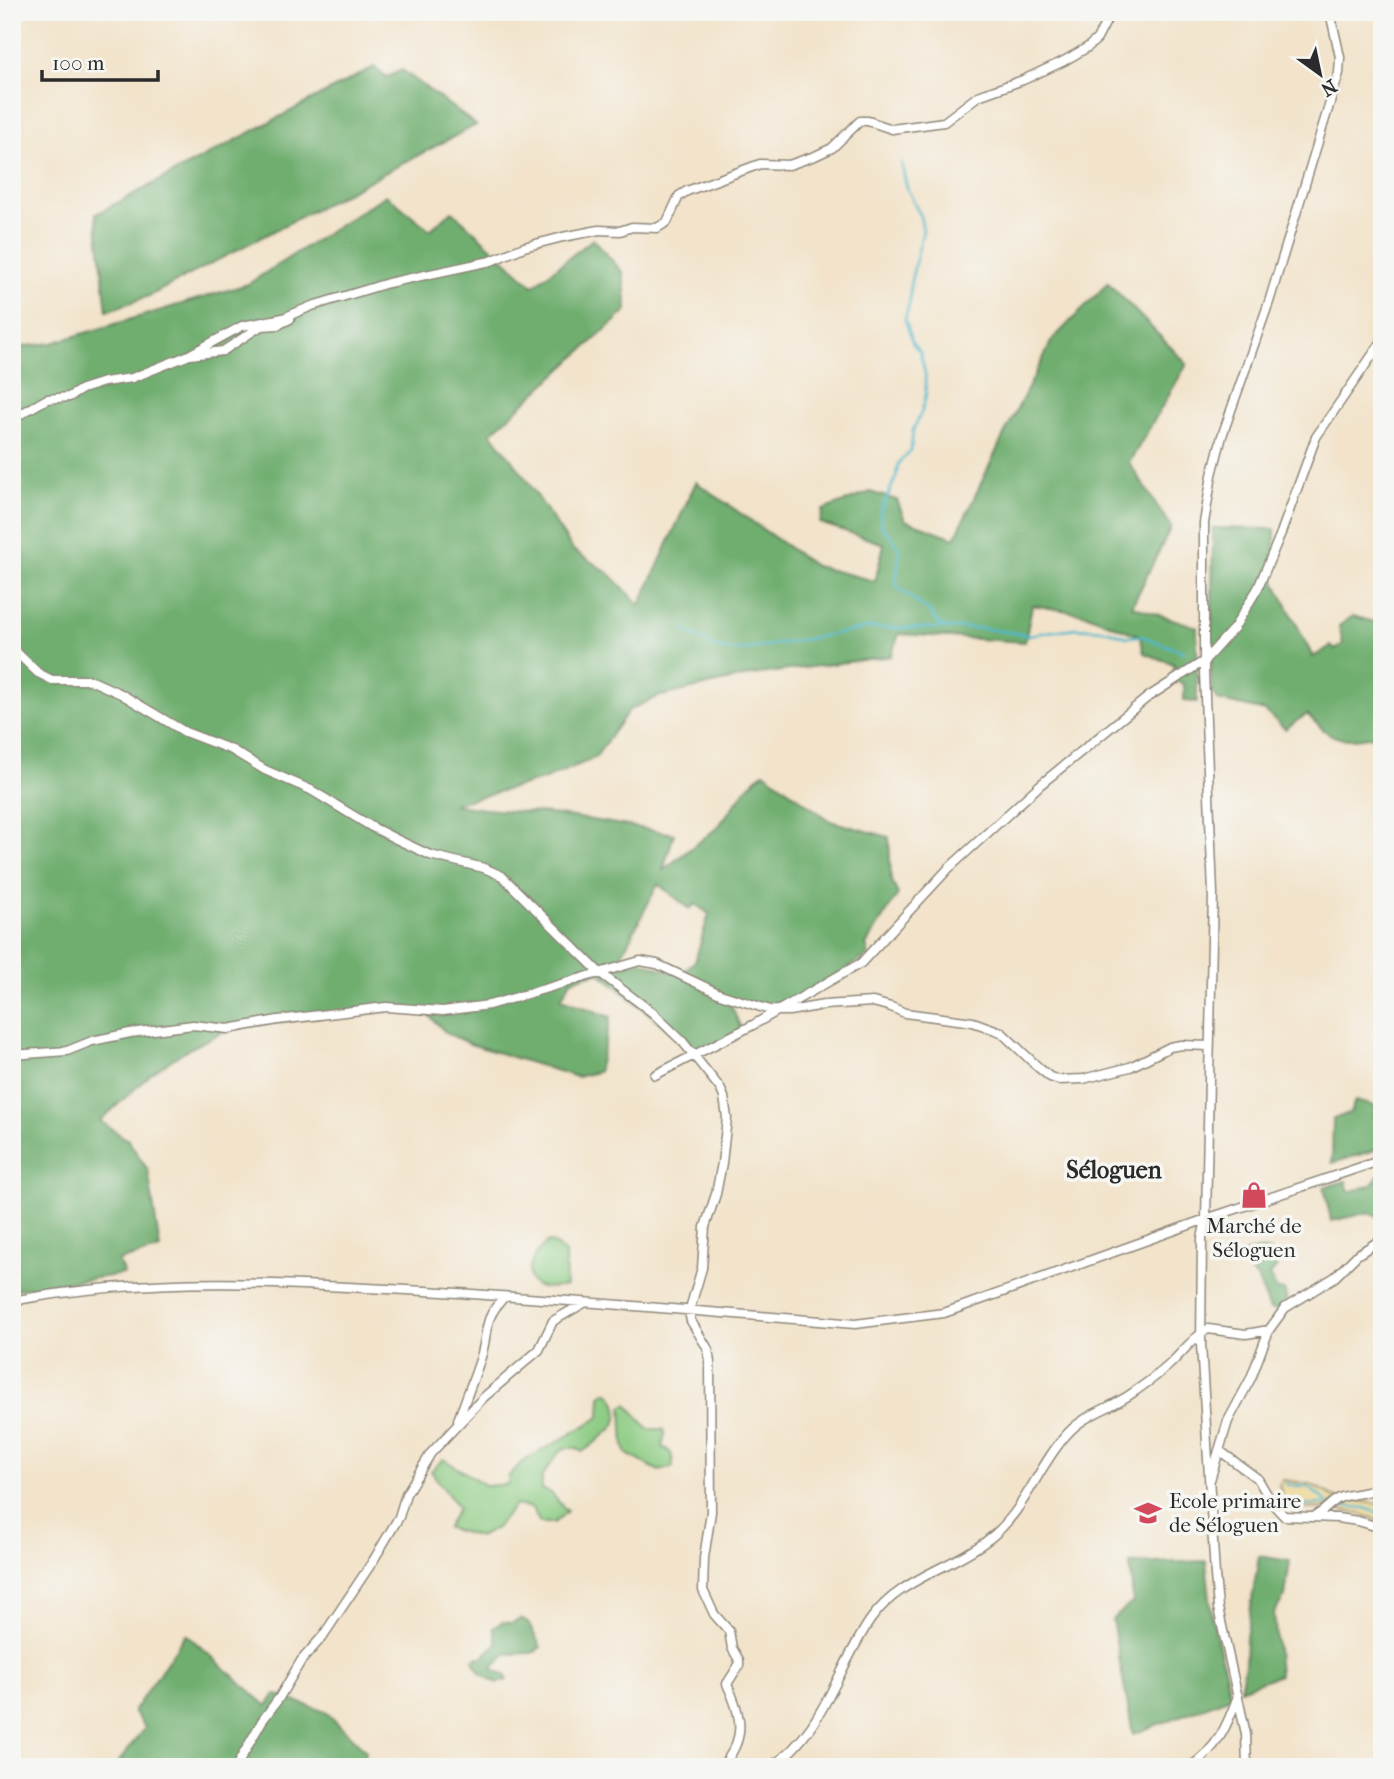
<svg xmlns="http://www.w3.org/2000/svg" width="1394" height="1779" viewBox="0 0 1394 1779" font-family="'IM FELL French Canon',serif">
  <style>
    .green { fill: #8aca81; stroke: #5a7a56; stroke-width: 2 }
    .forest { fill: #6fae6f; stroke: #4d6c4d; stroke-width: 2; fill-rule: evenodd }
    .sand { fill: #eeda9e; stroke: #8c8264; stroke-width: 2 }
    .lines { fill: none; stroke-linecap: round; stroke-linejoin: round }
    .stream { stroke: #4fb8cc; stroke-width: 2.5 }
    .street-casing { stroke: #8e877a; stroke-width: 11 }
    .street { stroke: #fff; stroke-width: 8 }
    .labels { text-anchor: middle; stroke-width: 7; stroke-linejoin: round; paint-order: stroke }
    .poi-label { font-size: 21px; fill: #2b2b2b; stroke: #f6f6f2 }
    .quarter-label { font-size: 24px; font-weight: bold; fill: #2b2b2b; stroke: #f6f6f2 }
  </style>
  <rect width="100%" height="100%" fill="#f6f6f2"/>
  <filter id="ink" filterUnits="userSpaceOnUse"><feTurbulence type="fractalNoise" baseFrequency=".0143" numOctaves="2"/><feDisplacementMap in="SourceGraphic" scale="14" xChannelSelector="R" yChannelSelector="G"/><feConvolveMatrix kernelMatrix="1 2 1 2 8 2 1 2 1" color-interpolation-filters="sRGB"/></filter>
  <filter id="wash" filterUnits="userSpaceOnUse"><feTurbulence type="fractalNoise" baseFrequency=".00686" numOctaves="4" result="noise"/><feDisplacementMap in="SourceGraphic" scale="28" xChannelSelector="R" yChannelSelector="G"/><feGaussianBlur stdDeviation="1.57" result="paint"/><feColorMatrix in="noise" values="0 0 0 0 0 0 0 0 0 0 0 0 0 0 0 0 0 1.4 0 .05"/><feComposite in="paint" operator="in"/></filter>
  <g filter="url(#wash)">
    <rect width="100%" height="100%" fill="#f2e3ca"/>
    <path class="green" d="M548,1242L553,1243L565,1253L566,1286C558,1287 545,1290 537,1286C519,1276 536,1251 548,1242Z
      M607,1392C618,1399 621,1417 613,1427C609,1432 587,1449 582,1452L577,1448H565L560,1451L542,1476V1489L551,1493L567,1511L554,1523H540L532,1508L515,1505L496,1528L479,1537L447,1528L458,1508L431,1471L443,1459L487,1486L508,1484V1477L522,1462L600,1417L601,1396Z
      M627,1404L648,1429H663L665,1434L662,1447C672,1451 673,1456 673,1467L659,1471L627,1454L624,1447L622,1407Z"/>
    <path class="forest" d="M374,67L387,77L402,70L476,125L149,296L107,311L96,214Z
      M386,195L430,230L452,211L533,286L593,239L623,273L627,310L491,433L520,470L573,550L610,574L640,605L696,482L815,566L875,581L884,544L820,523L823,510L870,492L897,500L905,520L955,538L1003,437L1053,339L1108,283L1187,364L1129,463L1171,527L1132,606L1197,627V702L1184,701V684L1173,681L1174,664L1144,653L1140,636L1085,614L1032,605L1025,642L899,634L891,656L752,675L657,697L629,710L595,758L543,780L453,804C484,811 518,811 550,814C592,819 632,827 674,834L663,870L718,827L748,786L764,772L830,821L889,837L891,880L898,894L866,945L869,955L778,1010L728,998L742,1031L694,1056L683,1042L599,972L571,980L561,999L611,1017L598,1072L577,1077L470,1044L446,1033L424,1010L386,1007L228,1029L183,1052L151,1074L100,1121L128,1140L148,1170L160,1249L118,1261L124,1274L12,1290V348L52,343L248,284ZM658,884L690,909L695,904L709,914L695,961L680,975L640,961L616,966Z
      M1213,528L1275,529V582L1313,657L1331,646L1335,650L1343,644L1339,626L1353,616L1382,624V746L1375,736C1339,742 1333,741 1307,714L1285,729L1265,711L1217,700L1211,689Z
      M1355,1101L1375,1106L1374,1116L1382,1115V1148L1332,1163L1333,1119L1350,1113Z
      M1382,1169V1217L1366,1213L1331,1221L1324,1187L1346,1181L1349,1192L1372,1185Z
      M1257,1250L1269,1251L1278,1262L1277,1267L1269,1275L1277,1290H1284C1287,1298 1288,1304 1283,1312L1270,1309L1257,1278L1238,1259L1244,1253Z
      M1259,1556L1290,1561L1285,1596L1274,1613L1279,1675L1240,1689L1245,1664L1246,1637Z
      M1206,1561L1212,1617L1231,1697L1133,1734L1112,1620L1133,1602L1130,1564Z
      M521,1619L528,1623L541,1647L532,1653L506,1654L492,1668L506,1676L507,1680L497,1683L480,1673L473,1661L478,1657H482L497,1643L493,1628L502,1622L512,1623Z
      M186,1634L267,1706L275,1694L326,1712L366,1751L359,1767H115L145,1727L133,1712Z"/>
    <path class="sand" d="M1283,1480L1310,1484L1342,1501H1361L1382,1505V1522C1352,1507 1313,1508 1280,1509L1276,1500L1283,1498L1279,1485Z"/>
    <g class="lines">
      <path class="stream" d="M901,162L907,188L920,215L923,230L910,285V301L905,319L913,344L920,352L925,373L926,395L922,411L913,430L911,450L898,464L896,477L880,513L882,527L892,537L900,551L896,580L897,587L931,613L938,623L948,629
        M684,630L719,649L737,651L869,628H980L1028,635L1075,628L1106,630L1127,637L1141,636L1184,652
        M1286,1484L1298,1487L1307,1486L1328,1503
        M1253,1505H1270
        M1277,1505L1326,1504
        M1333,1505L1365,1508L1382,1514"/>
    </g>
  </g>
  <g filter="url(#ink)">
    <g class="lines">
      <defs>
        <path id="street" d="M190,355L223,351L261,326L278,325L290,319
          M12,419L47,399L69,397L82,389L104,382L132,378L187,356L242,326L283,318L312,306L388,283L491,261L524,247L563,237L599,230L620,231L632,227L657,228L667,222L679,196L687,191L760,164L789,165L815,156L832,148L860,121H868L892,129L944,122L978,96L1023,80L1064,61L1088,47L1097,39L1111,12
          M12,648L38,673L52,680H90L121,694L185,732L232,750L265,770L311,790L372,827L398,840L430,855L484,868L502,876L599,972L653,1013L683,1042L720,1088L724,1097L727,1118L722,1163L716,1194L705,1227L702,1268L689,1312L691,1321L708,1349L710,1362L711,1512L704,1558L703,1590L714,1614L729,1631L732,1648L739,1660V1665L727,1684C742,1716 747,1739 721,1767
          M12,1055L67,1051L92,1041L130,1033L193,1025L228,1029L278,1020L386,1007L443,1011L489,1005L640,961L657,964L720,994L770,1010L789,1011L824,1005L873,1002L891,1007L905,1013L973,1022L1001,1032L1039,1068L1050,1077L1059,1080L1083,1079L1130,1067L1170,1047L1181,1045L1208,1046
          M655,1075L753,1025L861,963L949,868L1040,785L1148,697L1204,661L1234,628L1258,588L1281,533L1316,437L1382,341
          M12,1301C148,1275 288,1283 425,1291C569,1300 712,1312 855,1324L944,1313L1206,1219L1382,1160
          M458,1420C466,1399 474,1378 481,1357C489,1330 482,1321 504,1297
          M1220,1451L1258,1479L1272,1503L1284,1516L1337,1518L1358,1521L1382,1528
          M1210,1480L1228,1421L1251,1378L1269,1330L1285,1308L1335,1277L1357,1255L1382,1239
          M1313,1517C1325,1512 1332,1500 1342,1497C1356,1493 1369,1494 1382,1485
          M236,1767L262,1721L279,1698L301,1661L323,1636L373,1561L399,1517L406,1494L431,1453L484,1397L539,1350L553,1321L584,1303
          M770,1767C822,1736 838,1666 871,1619C900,1578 953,1568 989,1539C1025,1512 1038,1465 1068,1433C1085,1414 1111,1408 1131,1394C1144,1385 1158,1375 1169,1365C1183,1352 1192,1338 1208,1329L1246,1334L1269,1330
          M1190,1767C1218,1748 1227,1726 1238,1696
          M1247,1767L1246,1734L1218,1608L1215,1575L1201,1344L1202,1239L1206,1219L1213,893L1204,672V523L1212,475L1222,436L1269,302L1339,73L1340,57L1330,12"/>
      </defs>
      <use href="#street" class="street-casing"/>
      <use href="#street" class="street"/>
    </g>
  </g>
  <defs>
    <symbol id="shop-bare" viewBox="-9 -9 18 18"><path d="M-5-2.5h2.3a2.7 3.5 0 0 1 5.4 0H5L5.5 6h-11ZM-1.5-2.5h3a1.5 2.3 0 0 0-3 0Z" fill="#d1495b" stroke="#f6f6f2" stroke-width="2.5" paint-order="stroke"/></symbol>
    <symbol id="school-bare" viewBox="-9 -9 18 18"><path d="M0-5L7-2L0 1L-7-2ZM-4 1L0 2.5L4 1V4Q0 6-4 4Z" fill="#d1495b" stroke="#f6f6f2" stroke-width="2.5" paint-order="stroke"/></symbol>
  </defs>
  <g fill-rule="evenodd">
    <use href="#shop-bare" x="1235" y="1176" width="38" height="38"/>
    <use href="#school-bare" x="1129" y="1494" width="38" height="38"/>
  </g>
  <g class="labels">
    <g class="poi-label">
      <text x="1254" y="1233">Marché de<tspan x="1254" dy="24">Séloguen</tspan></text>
      <text x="1169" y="1508" text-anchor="start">Ecole primaire<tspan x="1169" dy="24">de Séloguen</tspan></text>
    </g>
    <g class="quarter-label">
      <text x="1114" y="1178">Séloguen</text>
    </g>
  </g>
  <rect width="1394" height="1779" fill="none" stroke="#f6f6f2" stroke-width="42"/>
  <g transform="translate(1320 74) rotate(147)" stroke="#f6f6f2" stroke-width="5" paint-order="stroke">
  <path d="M0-5L12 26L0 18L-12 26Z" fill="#2b2b2b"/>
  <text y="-10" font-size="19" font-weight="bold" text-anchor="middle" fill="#2b2b2b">N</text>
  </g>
  <path d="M42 70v10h116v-10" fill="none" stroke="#2b2b2b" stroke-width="3.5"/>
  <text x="52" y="70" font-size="21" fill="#2b2b2b" stroke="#f6f6f2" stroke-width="5" paint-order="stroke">100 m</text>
</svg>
